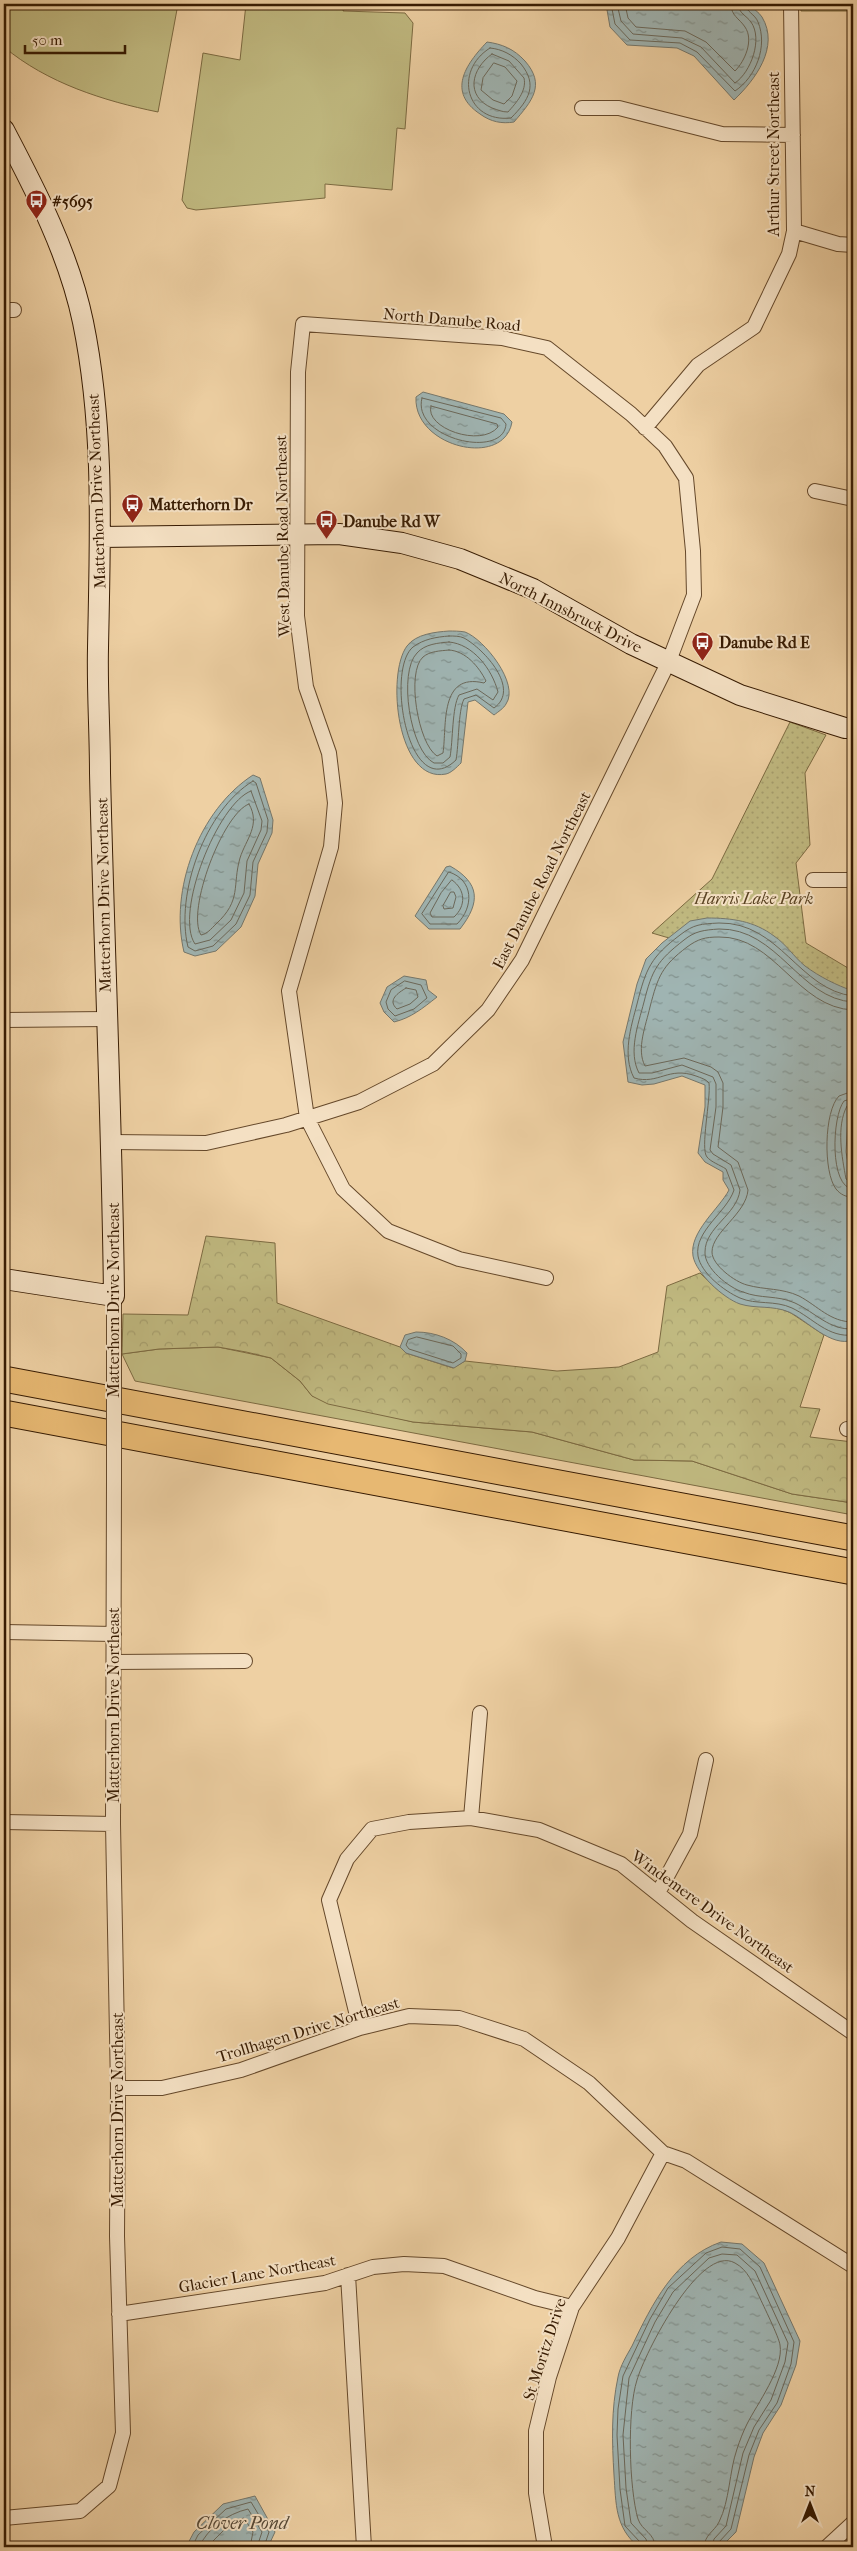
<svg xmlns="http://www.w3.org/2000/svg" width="857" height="2551" viewBox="0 0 857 2551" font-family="'IM FELL French Canon',serif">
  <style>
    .grass { fill: #c0b980; stroke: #7c6a41 }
    .forest { fill: url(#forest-crowns); stroke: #7c6a41 }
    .park { fill: url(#park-dots); stroke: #7c6a41 }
    .water { fill: url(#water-ripples); stroke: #75776c }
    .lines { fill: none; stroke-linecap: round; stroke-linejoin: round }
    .shore { stroke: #6b685a; stroke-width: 1 }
    .street-casing { stroke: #65482a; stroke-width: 16 }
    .secondary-casing { stroke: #371b02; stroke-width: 22 }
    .highway-casing { stroke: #371b02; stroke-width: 27 }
    .street { stroke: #f4e0c3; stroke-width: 14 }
    .secondary { stroke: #f4e0c3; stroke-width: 20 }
    .highway { stroke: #e7b872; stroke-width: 25 }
    .street-bridge-casing { stroke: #65482a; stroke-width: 16; stroke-linecap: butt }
    .street-bridge { stroke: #f4e0c3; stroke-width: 14 }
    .labels { text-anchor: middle; stroke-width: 4; stroke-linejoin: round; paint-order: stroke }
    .street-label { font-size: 16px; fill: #371b02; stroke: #f4e0c3 }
    .poi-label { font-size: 16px; font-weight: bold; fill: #371b02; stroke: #f4e0c3; text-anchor: start }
    .park-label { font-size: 16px; font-style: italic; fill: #594222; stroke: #f4e0c3 }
    .water-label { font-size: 18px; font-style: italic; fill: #564937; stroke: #f4e0c3 }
  </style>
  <defs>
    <pattern id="forest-crowns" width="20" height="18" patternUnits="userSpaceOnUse" patternTransform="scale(1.25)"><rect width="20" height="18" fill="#c0b980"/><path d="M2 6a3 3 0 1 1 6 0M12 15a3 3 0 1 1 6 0" fill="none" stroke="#a69e6d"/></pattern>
    <pattern id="park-dots" width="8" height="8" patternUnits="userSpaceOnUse" patternTransform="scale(1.25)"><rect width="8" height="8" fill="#c0b980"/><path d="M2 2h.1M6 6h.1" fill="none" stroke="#a69e6d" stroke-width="1.8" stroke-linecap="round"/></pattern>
    <pattern id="water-ripples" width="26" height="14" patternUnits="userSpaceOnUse" patternTransform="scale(1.25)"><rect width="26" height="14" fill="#9fb4b2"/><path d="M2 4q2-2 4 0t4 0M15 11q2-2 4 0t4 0" fill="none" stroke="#82928f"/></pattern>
  </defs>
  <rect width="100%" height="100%" fill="#eed0a3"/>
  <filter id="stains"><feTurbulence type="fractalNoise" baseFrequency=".004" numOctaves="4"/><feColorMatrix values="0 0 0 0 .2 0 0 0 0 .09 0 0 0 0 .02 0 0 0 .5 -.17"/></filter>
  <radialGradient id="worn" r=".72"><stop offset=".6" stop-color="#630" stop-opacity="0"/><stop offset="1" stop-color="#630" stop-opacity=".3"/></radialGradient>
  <path class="grass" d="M4,4H178L158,112C104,101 47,83 4,47Z
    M246,4H357V9L344,8L343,11L405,13L413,23L405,129L397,128L392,190L325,184V198L196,210L187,208L182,200L203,53L240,60Z
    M218,1347L271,1358L300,1381L312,1396L377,1413L413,1422L532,1432L634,1460L692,1461L792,1494L853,1503V1515L135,1381L122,1354L159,1349Z"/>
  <path class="forest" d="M206,1236L275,1243L277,1303L400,1347L406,1353L453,1368L465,1361L557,1371L619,1367L658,1352L667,1286L700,1273L719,1291L739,1303L777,1307L791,1313L824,1335L800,1407L820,1409L810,1437L853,1442V1503L792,1494L692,1461L634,1460L532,1432L413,1422L328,1404L312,1396L300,1381L271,1358L246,1352L218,1347L159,1349L122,1354L123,1314L188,1315Z"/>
  <path class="park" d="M801,4H853V11H801Z
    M790,722L826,735L805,773L810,845L796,863L806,943L853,971V1009L686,943L652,933L712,879Z"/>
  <path class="water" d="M606,4H748C752,8 759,12 762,17C780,47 755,80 734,100L694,56L677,48L627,45L610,27Z
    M487,42C502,44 514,49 525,61C546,85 532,101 514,122C502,124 491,122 480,114C447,92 465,65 487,42Z
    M423,392L504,414L512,422C504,469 413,447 416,397Z
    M449,631C453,631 460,631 465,632C484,639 520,684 506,704C504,708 498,712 494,715L475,700L468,702L461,763C457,767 451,773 446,774C397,784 386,674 407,646C416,634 435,632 449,631Z
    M253,775L260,778L273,820L272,833L258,864L255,896L241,927L216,951L195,956L184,952C169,890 199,810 253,775Z
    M450,866C480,883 481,902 460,929H429L415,916L446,867Z
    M707,918C732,918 754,921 774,936C786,944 794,957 805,966C820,977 836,985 853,991V1105L848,1117L846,1152L853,1191V1340C831,1348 807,1320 789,1312C772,1305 756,1309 740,1304C723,1298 696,1273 693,1256C689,1232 719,1209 729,1190L723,1180V1172L705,1162L698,1153L705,1107V1085L682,1076L654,1084L642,1085L628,1082L623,1042L637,984L646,959L662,943L690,921Z
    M404,976L426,980L428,990L437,997C423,1008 411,1018 394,1022L384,1012L380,1003L387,987Z
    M416,1332C435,1332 454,1339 467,1353L465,1361L454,1368L406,1353L400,1347L405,1335Z
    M721,2242L742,2244L764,2263L800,2341L796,2365L781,2405L763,2433L754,2457L736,2532L721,2547H639C615,2528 616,2504 614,2475C612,2442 611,2410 618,2377C620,2366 627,2355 632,2346C652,2304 675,2258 721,2242Z
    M255,2496L275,2532L268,2547H186L194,2532L223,2504Z"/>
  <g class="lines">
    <path class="shore" d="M611,4L615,24L630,40L680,43L697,52L735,91C756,77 768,46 758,22C755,14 746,12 745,4
      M617,4L621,21L633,34L682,38L701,47L735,83C751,72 763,39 751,22C746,15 739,14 738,4
      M625,4L628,18L636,27L685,31L706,42L735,71C745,61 754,40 745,27C739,18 731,16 731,4
      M490,48C502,49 513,55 521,64C538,85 529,100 511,118C466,123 453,71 490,48Z
      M492,54L509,61L524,78C527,91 516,103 508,112C502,112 498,110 492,108C465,96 471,69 492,54Z
      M494,63L505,67L517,81L512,96L504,104L493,100L481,90L483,78Z
      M422,398L501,418L506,424C504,460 411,439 422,398Z
      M431,406L497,424L498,427C481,448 424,428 431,406Z
      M449,636C454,636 460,636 464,638C484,649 521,689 494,708L476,695L464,699C458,711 459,744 456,760C409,805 385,670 413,647C424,639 436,637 449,636Z
      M449,642C473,644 492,669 498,692L493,700L477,689L459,695C452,707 453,741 450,757L443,763H434C410,751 398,672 417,653C425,644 438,643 449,642Z
      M449,650C466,651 479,667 486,681L484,683C439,672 447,726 443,753L437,756C418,744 406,672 423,657C430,651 440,651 449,650Z
      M253,781L256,783L268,820L267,832L253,862L250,895L236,924L213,946L195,951L188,947C175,894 205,810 253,781Z
      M251,791L262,821L261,830L247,861L244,893L231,920L210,940L195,944C174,913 218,803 251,791Z
      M249,804C261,825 246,839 240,858C232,886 242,900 216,924C211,929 207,934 201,935C186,911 223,813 249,804Z
      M449,872C474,880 474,907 457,924H430L422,914Z
      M452,880C466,890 466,906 454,917H432L430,913L441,893Z
      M451,892H454L456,897L453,908L444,909L443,906Z
      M405,981L421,985L427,998L414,1009L395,1016L388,1009L386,1002L391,990Z
      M406,988L416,990L418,997L410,1004L397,1009C387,1000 398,993 406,988Z
      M853,996C799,990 780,922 719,923C701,924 694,924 680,935C651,957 646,968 637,1004C631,1027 622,1055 634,1078C659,1085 668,1066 696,1076C701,1078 706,1079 709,1083C711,1099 700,1149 707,1157C711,1162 720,1165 726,1169L734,1190C727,1212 694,1231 698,1256C701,1273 724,1291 740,1298C756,1305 775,1300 792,1308C813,1318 828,1338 853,1335
      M853,1002C799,999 778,928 719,929C704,930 695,931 684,940C657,961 652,970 644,1002C638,1025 628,1052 639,1073H652L682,1065L713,1077L716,1084V1107L710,1150L713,1154L731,1165L740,1190C737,1215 705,1227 705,1252C704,1268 729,1288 743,1292C760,1299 778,1295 795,1303C816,1313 829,1330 853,1329
      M853,1010C797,1008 775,936 719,937C705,937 698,939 687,947C662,966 658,976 650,1007C646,1025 636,1049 645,1066L684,1058L711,1067L718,1072L723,1083V1107L718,1147L738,1162L748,1190C746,1214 712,1232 712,1252C712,1265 735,1282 747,1285C765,1290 782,1288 799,1296C818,1306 830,1322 853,1322
      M853,1091L839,1096C824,1111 823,1172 836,1189C841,1195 846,1197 853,1197
      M853,1098L844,1101C832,1116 829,1188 853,1189
      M853,1105L847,1106C836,1127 842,1157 846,1179L853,1183
      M417,1337L453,1346L461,1354V1358L453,1363L409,1349L406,1345L408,1340Z
      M192,2547L198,2535L226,2509L251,2502L269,2532L264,2547
      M199,2547C208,2528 227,2514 248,2509L262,2532L257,2547
      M207,2547L233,2521L244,2518L253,2532L250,2547
      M641,2547L640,2542L625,2526L620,2489L617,2435L618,2409L623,2376L650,2319L668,2288L706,2253L722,2247L740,2249L760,2267L794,2342L791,2364L777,2403L759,2430L749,2455L731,2529L719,2542L718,2547
      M648,2547L646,2539L631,2523L626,2488L623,2435L629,2378L655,2322L673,2292L709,2258L722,2254L737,2255L755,2271L788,2343L785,2362L771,2400L754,2427L743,2453L726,2526L714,2539L712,2547
      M655,2547C655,2533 642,2531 638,2519C629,2488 627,2411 637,2380C644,2355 700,2243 735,2263C748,2270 753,2284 759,2296C763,2305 779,2337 780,2345C784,2368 757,2404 747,2424C743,2432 740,2440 737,2449C729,2472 730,2500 719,2522C714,2532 705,2534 704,2547"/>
    <defs>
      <path id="street" d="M582,108H619L722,134L793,135
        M794,231L838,244L853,245
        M4,310H14
        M645,428L698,365L754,327L789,254L794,231L791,4
        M815,491L853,499
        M813,880H853
        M4,1020L106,1019
        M112,1142L206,1143L286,1125L359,1102L433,1064L488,1010L522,960L669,661L694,595L693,551L686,478L665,446L631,414L547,348L502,338L303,324L298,372L297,616L306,687L329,753L335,803L331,847L289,991L307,1118L343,1189L388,1231L459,1259L546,1278
        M114,1296V1347
        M847,1429L853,1430
        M4,1632L114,1634
        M114,1662L245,1661
        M471,1818L480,1713
        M4,1822L113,1824
        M658,1893L690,1834L706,1760
        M360,2028L329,1900L347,1859L372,1829L409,1822L471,1818L539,1830L621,1864L692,1921L853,2033
        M118,2088H162L241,2070L360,2028L409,2016L459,2018L524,2039L589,2083L663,2153L686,2161L853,2266
        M348,2275L364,2547
        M119,2314L325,2283L373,2267L404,2264L444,2266L535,2298L572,2307
        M4,2518L80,2511L109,2486L123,2433L117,2236L118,2088L113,1824L114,1482
        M545,2547L536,2493V2431L549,2377L572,2307L618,2238L663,2153
        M827,2547L853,2523"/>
      <path id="secondary" d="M4,130C36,191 69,254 83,322C105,429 100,539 98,648C97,689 100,731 100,773C104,947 112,1122 114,1296L4,1279
        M100,537L339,534L402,543L460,559L533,589L631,644L740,695L845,728H853"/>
      <path id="highway" d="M4,1379L853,1538
        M4,1413L853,1572"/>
    </defs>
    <use href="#street" class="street-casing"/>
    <use href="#secondary" class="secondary-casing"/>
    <use href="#highway" class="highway-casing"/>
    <use href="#street" class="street"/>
    <use href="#secondary" class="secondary"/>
    <use href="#highway" class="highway"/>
    <defs>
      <path id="street-bridge" d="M114,1347V1482"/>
    </defs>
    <use href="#street-bridge" class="street-bridge-casing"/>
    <use href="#street-bridge" class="street-bridge"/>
  </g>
  <defs>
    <symbol id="bus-pin" viewBox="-11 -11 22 30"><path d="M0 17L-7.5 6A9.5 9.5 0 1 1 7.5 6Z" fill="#8f2418" stroke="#f4e0c3"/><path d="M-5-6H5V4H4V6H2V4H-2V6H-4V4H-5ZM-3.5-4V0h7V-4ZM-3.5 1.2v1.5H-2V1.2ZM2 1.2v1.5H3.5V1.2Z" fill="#fff"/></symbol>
  </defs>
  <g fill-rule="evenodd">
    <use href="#bus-pin" x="24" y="188" width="25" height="34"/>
    <use href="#bus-pin" x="120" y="492" width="25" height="34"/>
    <use href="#bus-pin" x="314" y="508" width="25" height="34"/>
    <use href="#bus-pin" x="690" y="630" width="25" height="34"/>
  </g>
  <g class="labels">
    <g class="street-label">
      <text transform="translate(773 154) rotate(-90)" y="6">Arthur Street Northeast</text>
      <text transform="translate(452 319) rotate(5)" y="6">North Danube Road</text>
      <text transform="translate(96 491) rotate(-92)" y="6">Matterhorn Drive Northeast</text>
      <text transform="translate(282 536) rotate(-91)" y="6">West Danube Road Northeast</text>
      <text transform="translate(571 612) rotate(27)" y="6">North Innsbruck Drive</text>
      <text transform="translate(541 880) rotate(-63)" y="6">East Danube Road Northeast</text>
      <text transform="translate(103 895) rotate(-91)" y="6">Matterhorn Drive Northeast</text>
      <text transform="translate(113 1300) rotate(-90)" y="6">Matterhorn Drive Northeast</text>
      <text transform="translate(113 1705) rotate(-90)" y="6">Matterhorn Drive Northeast</text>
      <text transform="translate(713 1911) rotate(36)" y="6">Windemere Drive Northeast</text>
      <text transform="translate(308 2029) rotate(-17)" y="6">Trollhagen Drive Northeast</text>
      <text transform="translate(117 2110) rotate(-90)" y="6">Matterhorn Drive Northeast</text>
      <text transform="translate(257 2273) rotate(-10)" y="6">Glacier Lane Northeast</text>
      <text transform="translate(544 2349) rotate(-72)" y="6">St Moritz Drive</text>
    </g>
    <g class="poi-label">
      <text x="52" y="207">#5695</text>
      <text x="149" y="510">Matterhorn Dr</text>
      <text x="343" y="527">Danube Rd W</text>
      <text x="719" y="648">Danube Rd E</text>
    </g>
    <g class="park-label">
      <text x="754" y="904">Harris Lake Park</text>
    </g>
    <g class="water-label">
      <text x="242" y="2529">Clover Pond</text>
    </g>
  </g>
  <rect width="857" height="2551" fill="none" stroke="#eed0a3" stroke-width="20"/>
  <rect x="5" y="5" width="847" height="2541" fill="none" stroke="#371b02" stroke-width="2.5"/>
  <rect x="10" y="10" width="837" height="2531" fill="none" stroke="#371b02"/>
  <g transform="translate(810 2504)" stroke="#f4e0c3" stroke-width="4" paint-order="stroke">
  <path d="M0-4L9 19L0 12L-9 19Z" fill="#371b02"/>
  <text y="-8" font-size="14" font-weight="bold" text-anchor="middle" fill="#371b02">N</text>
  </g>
  <path d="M25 45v8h100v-8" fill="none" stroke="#371b02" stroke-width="2.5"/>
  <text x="32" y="45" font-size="15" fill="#371b02" stroke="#f4e0c3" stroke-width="4" paint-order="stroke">50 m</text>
  <rect width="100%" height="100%" filter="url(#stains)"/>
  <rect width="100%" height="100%" fill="url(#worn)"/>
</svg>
